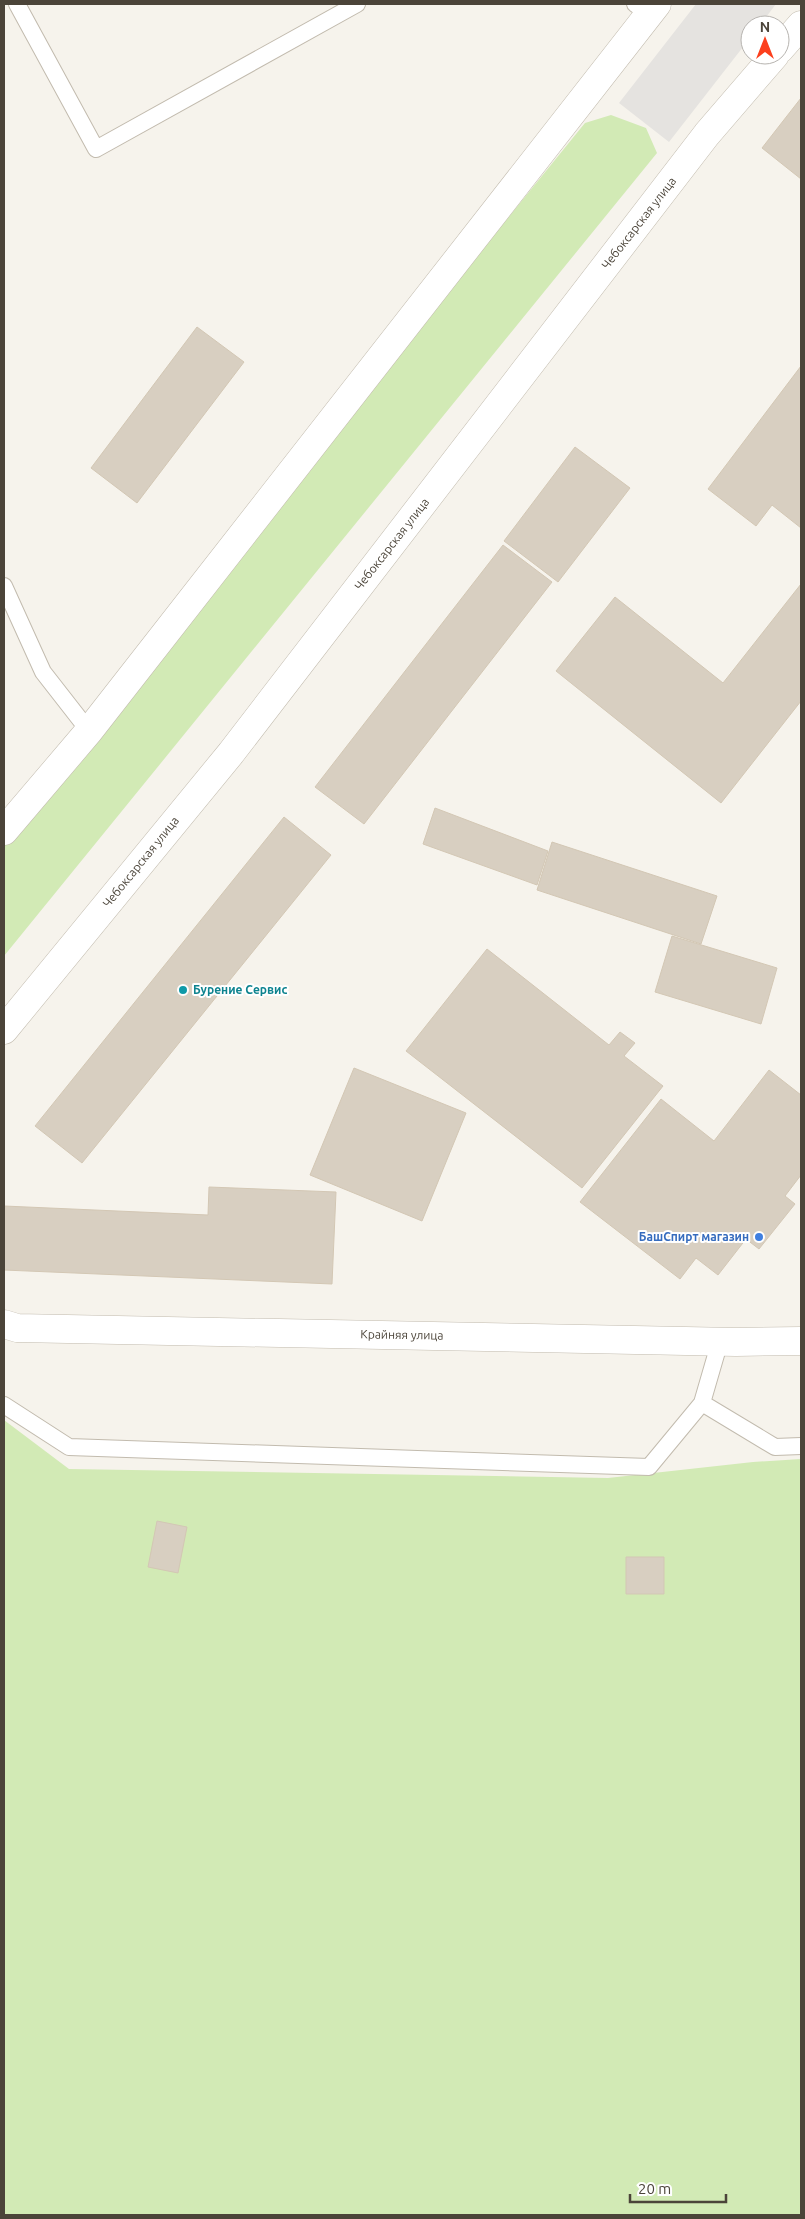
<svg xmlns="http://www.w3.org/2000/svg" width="805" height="2219" viewBox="0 0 805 2219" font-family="Ubuntu,sans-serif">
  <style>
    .green { fill: #d2eab5 }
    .parking { fill: #e5e3e0 }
    .building { fill: #d8cfc1; stroke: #d3c7b4 }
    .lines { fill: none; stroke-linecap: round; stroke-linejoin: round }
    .lane-casing { stroke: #c2bbae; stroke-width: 18 }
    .street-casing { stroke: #c2bbae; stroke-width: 29 }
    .lane { stroke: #fff; stroke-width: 16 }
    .street { stroke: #fff; stroke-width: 28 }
    .culture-dot { fill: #0f9aa8; stroke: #fff; stroke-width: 2 }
    .shop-dot { fill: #3f7fe0; stroke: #fff; stroke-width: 2 }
    .labels { text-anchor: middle; stroke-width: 4; stroke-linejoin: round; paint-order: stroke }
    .street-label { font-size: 12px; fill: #4b4439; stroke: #fff }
    .culture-label { font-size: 12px; font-weight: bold; fill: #0d838f; stroke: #fff; text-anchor: start }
    .shop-label { font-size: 12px; font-weight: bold; fill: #366cbe; stroke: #fff; text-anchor: end }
  </style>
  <rect width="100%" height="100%" fill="#f6f3ec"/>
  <path class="green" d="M611,115L646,128L657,153L4,956V837L585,123Z
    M4,1420L69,1469L608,1478L753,1462L801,1459V2215H4Z"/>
  <path class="parking" d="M696,4H776L760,25H750V38L669,142L619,103Z"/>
  <path class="building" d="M801,98V179L762,148Z
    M197,327L244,362L137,503L91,468Z
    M801,366V528L772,505L756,526L708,489Z
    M575,447L630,488L558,582L504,541Z
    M503,545L552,582L364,824L315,787Z
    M801,584V701L721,803L556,671L615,597L723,683Z
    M435,808L548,851L537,885L423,844Z
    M284,817L331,855L82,1163L35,1126Z
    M552,842L717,896L701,944L537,890Z
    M672,936L777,968L761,1024L655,992Z
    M487,949L609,1045L620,1032L635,1043L624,1056L663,1086L582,1188L406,1051Z
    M354,1068L466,1113L422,1221L310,1175Z
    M769,1070L801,1095V1175L785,1196L795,1204L759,1249L746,1239L718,1275L696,1258L680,1279L580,1202L661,1099L714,1141Z
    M209,1187L336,1192L332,1284L4,1270V1206L208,1215Z
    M157,1521L187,1527L178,1573L148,1567Z
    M626,1557H664V1594H626Z"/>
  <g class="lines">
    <defs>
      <path id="lane" d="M17,4L96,149L357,4
        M635,4L649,14
        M4,586L43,672L89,731
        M702,1403L775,1447L801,1446
        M4,1405L69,1447L649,1467L702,1403L720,1341"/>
      <path id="street" d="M780,49L801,25
        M4,831L89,731L657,4
        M4,1030L231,753L707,134L775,55
        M4,1324L17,1328L736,1342L801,1341"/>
    </defs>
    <use href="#lane" class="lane-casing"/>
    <use href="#street" class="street-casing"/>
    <use href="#lane" class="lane"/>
    <use href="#street" class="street"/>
  </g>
  <circle class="culture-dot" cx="183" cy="990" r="5"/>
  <circle class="shop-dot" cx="759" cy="1237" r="5"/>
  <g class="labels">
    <g class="street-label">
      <text transform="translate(639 223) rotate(-52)" y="4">Чебоксарская улица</text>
      <text transform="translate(392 544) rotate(-52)" y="4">Чебоксарская улица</text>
      <text transform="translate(141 862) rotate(-51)" y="4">Чебоксарская улица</text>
      <text transform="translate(402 1335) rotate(1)" y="4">Крайняя улица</text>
    </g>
    <g class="culture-label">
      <text x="193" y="994">Бурение Сервис</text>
    </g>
    <g class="shop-label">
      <text x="749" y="1241">БашСпирт магазин</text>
    </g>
  </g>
  <rect width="805" height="2219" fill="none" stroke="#4b4439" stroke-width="10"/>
  <g transform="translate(765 40)"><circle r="24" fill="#ffffff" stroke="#b7b4b0"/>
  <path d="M0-4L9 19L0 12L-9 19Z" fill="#fc3f1d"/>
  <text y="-8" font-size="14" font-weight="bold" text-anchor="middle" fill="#4b4439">N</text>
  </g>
  <path d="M630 2194v8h96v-8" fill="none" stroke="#4b4439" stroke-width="2.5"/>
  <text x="638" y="2194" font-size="15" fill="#4b4439" stroke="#ffffff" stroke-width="4" paint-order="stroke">20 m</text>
</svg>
